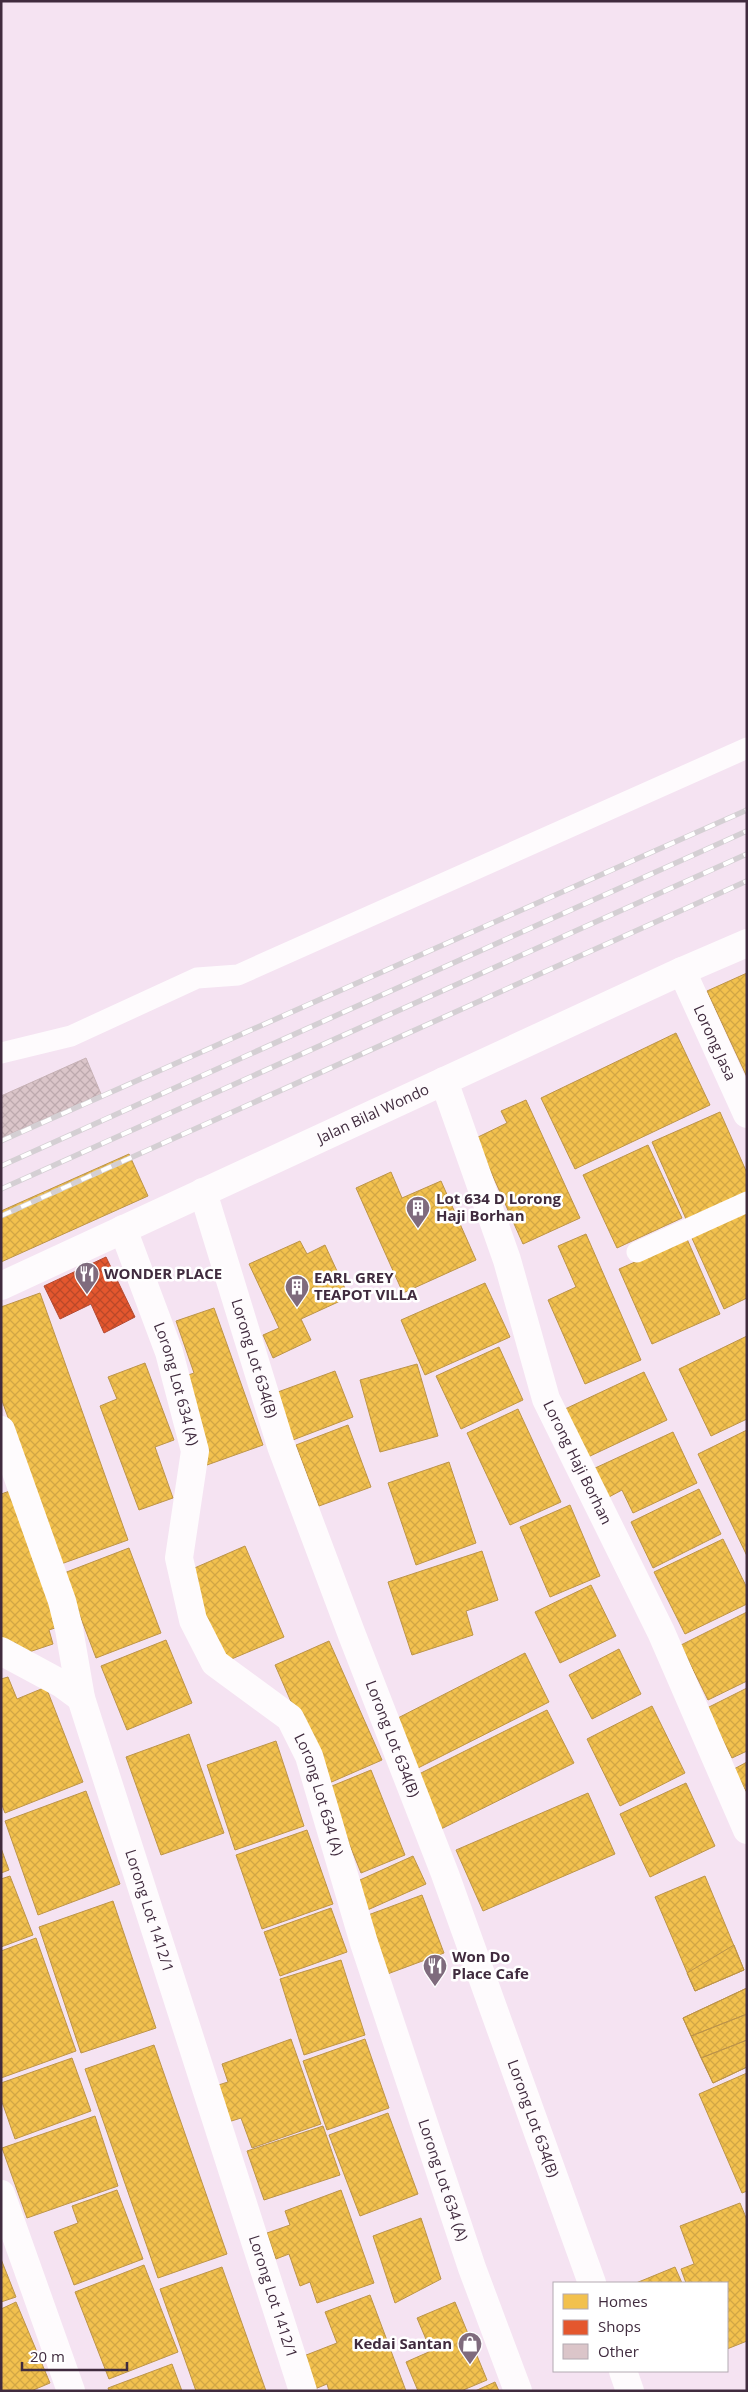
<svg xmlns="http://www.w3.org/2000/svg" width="748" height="2392" viewBox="0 0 748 2392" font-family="'Open Sans',sans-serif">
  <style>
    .homes { fill: url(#homes-cross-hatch); stroke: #bd9449 }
    .shops { fill: url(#shops-cross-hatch); stroke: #b34a33 }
    .building { fill: url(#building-cross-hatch); stroke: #c7b2b6 }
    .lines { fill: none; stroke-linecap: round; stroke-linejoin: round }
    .lane { stroke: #fefbfd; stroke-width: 21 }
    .street { stroke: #fefbfd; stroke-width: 28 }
    .rail-casing { stroke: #d4cfd3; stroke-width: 5.5 }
    .rail { stroke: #fff; stroke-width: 4; stroke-dasharray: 11; stroke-linecap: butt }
    .labels { text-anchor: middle; stroke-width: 5; stroke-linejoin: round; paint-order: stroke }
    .street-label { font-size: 15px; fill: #402b3e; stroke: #fff }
    .poi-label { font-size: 15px; font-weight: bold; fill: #402b3e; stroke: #fff; text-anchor: start }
  </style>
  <defs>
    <pattern id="homes-cross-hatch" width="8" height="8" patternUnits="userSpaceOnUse" patternTransform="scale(1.25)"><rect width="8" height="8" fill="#f2c14e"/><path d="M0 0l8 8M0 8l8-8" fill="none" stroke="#d1a645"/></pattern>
    <pattern id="shops-cross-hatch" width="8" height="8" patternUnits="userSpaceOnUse" patternTransform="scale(1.25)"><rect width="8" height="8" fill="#e4572e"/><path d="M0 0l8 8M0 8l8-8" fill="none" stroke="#ba4829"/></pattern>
    <pattern id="building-cross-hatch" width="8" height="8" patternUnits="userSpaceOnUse" patternTransform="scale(1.25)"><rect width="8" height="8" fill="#dbc5c9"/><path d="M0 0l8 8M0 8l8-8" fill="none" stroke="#bda9ae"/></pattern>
  </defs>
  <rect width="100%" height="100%" fill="#f5e3f2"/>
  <path class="homes" d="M747,973V1077L707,991Z
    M676,1033L710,1105L575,1169L541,1098Z
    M526,1100L580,1218L523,1244L476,1138L507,1123L501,1111Z
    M720,1112L747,1173V1192L686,1219L652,1142Z
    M648,1145L682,1218L617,1248L583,1175Z
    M129,1154L148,1196L1,1262V1211Z
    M391,1172L402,1198L441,1181L476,1260L403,1293L356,1188Z
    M747,1211V1298L724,1309L691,1236Z
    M586,1234L641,1360L585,1384L548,1300L576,1287L558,1246Z
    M687,1239L720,1314L652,1344L619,1269Z
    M300,1241L307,1254L325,1245L349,1297L301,1319L311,1340L273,1358L263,1335L279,1328L249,1264Z
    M485,1283L510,1337L425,1375L401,1320Z
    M40,1293L128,1540L61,1564L1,1398V1307Z
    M214,1308L263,1445L207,1465L177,1379L194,1373L176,1321Z
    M747,1336V1419L711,1436L679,1369Z
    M499,1347L523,1400L461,1429L436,1376Z
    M145,1363L174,1440L155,1447L173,1498L139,1510L100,1406L117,1399L108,1377Z
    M417,1364L438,1436L380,1452L360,1380Z
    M335,1371L353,1417L285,1443L267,1396Z
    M644,1372L667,1420L588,1457L565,1409Z
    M518,1409L561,1502L510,1525L467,1433Z
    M348,1425L371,1487L319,1506L296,1445Z
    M747,1430V1556L698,1454Z
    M673,1432L697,1483L633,1513L622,1490L607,1498L593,1469Z
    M449,1462L476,1543L416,1565L388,1483Z
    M699,1489L721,1534L653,1568L631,1522Z
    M10,1491L67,1624L49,1630L53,1644L20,1655L15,1642L2,1647L1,1645V1494Z
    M570,1505L600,1576L550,1597L520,1527Z
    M723,1539L747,1588V1604L685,1634L654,1572Z
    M245,1546L284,1637L222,1663L183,1573Z
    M129,1548L161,1633L96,1658L64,1573Z
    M482,1551L498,1600L466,1611L473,1635L412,1655L388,1582Z
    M591,1585L616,1636L560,1663L535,1612Z
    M747,1612V1681L708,1700L681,1645Z
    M166,1640L192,1703L127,1730L101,1666Z
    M329,1641L382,1760L327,1784L275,1665Z
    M619,1649L641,1694L592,1719L569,1675Z
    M525,1653L549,1702L416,1769L392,1721Z
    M8,1677L17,1699L46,1687L83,1782L5,1813L1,1803V1679Z
    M747,1688V1751L732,1758L707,1708Z
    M652,1706L685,1773L620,1806L587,1739Z
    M547,1710L574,1763L439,1830L413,1777Z
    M189,1734L224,1833L161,1855L126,1757Z
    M276,1741L304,1826L235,1850L207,1765Z
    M747,1762V1793L734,1769Z
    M371,1770L405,1855L361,1873L327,1788Z
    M686,1783L715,1846L650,1877L620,1814Z
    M86,1791L120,1884L38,1915L5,1821Z
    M588,1793L615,1854L483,1911L456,1850Z
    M307,1830L333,1904L262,1929L236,1855Z
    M1,1848L9,1870L1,1873Z
    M413,1856L426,1884L363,1912L351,1884Z
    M10,1876L33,1935L1,1947V1879Z
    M705,1876L744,1970L695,1991L655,1897Z
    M422,1895L444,1953L382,1976L360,1918Z
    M113,1901L156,2028L81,2053L39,1927Z
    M331,1908L347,1952L280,1976L264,1932Z
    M36,1938L76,2051L1,2078V1951Z
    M734,1945L744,1970L695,1991L687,1973Z
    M341,1960L365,2035L304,2055L280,1979Z
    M747,1988V2067L713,2083L683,2018Z
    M747,1988V2014L691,2036L683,2018Z
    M747,2014V2040L701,2058L691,2036Z
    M291,2039L321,2124L252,2148L241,2118L225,2123L212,2087L228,2082L222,2064Z
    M365,2039L389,2108L327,2130L303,2061Z
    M747,2040V2067L713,2083L701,2058Z
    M154,2045L227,2254L158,2278L85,2069Z
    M72,2058L91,2111L15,2139L1,2099V2083Z
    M747,2073V2191L742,2193L699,2094Z
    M388,2113L418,2194L360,2216L329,2135Z
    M95,2116L118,2186L27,2218L2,2148Z
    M323,2126L340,2175L264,2200L247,2151Z
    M117,2190L143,2259L74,2285L54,2232L78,2223L72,2206Z
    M341,2190L374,2283L317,2303L310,2282L300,2286L289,2254L276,2259L267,2233L290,2225L285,2211Z
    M740,2203L747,2220V2341L727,2349V2283H686L681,2269L694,2264L680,2226Z
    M421,2218L441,2279L395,2303L373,2236Z
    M1,2259L16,2297L1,2302Z
    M144,2265L178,2352L109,2379L75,2292Z
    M222,2267L266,2391H196L160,2289Z
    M675,2267L682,2283H636Z
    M370,2295L406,2391H329L327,2384L310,2391L296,2359L337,2343L325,2312Z
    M16,2302L50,2383L31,2391H1V2309Z
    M455,2302L487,2380L461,2391H418L406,2362L431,2351L417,2318Z
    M172,2364L182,2391H109L108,2388Z
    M495,2382L499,2391H475Z"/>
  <path class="shops" d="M106,1257L135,1317L104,1333L91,1304L60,1319L44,1286Z"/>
  <path class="building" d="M86,1058L101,1094L1,1138V1096Z"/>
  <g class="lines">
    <path class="lane" d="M1,1053L71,1036L197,978L238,975L747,748
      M637,1252L747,1202"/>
    <g class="street">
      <path id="s1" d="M682,971L747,1114"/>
      <path id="s2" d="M444,1081L507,1260L546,1399L661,1632L747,1830"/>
      <path id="s3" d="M203,1192L281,1446L352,1635L445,1874L592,2283"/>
      <path id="s4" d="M123,1229L169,1352L195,1451L179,1558L193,1620L215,1663L290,1718L309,1756L364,1943L472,2268L518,2391"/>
      <path id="s5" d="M1,1286L682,971L747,943"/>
      <path id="s6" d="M1,1430L62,1601L69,1629L81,1698L303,2391"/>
      <path d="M1,1651L62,1684L81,1698"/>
      <path d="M1,2194L71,2391"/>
      <path d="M623,2371L630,2391"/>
    </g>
    <defs>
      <path id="rail" d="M1,1141L747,810
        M1,1166L747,831
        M1,1189L747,854
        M1,1216L747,881"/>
    </defs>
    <use href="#rail" class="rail-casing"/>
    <use href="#rail" class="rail"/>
  </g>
  <defs>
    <symbol id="building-pin" viewBox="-11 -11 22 30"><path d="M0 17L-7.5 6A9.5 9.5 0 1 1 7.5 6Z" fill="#7f6b7d" stroke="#fff"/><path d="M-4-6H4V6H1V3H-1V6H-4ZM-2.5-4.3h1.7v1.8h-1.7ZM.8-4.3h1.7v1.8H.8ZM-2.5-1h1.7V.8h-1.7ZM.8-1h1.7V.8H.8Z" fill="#fff"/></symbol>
    <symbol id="restaurant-pin" viewBox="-11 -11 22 30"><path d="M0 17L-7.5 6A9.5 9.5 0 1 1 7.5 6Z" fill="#7f6b7d" stroke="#fff"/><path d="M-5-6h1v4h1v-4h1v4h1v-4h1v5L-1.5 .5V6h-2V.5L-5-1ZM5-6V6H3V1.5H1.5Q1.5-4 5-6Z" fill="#fff"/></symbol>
    <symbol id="shop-pin" viewBox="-11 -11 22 30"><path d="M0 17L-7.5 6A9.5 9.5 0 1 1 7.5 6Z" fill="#7f6b7d" stroke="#fff"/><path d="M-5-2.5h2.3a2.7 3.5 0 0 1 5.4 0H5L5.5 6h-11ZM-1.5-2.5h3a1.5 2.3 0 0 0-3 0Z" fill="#fff"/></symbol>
  </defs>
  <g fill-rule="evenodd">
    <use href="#building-pin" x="404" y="1194" width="28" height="38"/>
    <use href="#restaurant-pin" x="73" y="1260" width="28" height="38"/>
    <use href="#building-pin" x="283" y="1273" width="28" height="38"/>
    <use href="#restaurant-pin" x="421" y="1952" width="28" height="38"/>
    <use href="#shop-pin" x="456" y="2330" width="28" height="38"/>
  </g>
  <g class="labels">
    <g class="street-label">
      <text dy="5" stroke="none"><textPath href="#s1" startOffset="79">Lorong Jasa</textPath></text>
      <text dy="5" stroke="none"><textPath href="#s5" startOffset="410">Jalan Bilal Wondo</textPath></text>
      <text dy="5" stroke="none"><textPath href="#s3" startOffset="174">Lorong Lot 634(B)</textPath></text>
      <text dy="5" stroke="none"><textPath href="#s4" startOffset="164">Lorong Lot 634 (A)</textPath></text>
      <text dy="5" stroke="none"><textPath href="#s2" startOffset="405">Lorong Haji Borhan</textPath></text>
      <text dy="5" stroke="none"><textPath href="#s3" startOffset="579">Lorong Lot 634(B)</textPath></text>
      <text dy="5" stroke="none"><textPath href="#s4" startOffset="629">Lorong Lot 634 (A)</textPath></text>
      <text dy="5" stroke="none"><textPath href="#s6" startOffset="504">Lorong Lot 1412/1</textPath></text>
      <text dy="5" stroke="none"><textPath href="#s3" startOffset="984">Lorong Lot 634(B)</textPath></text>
      <text dy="5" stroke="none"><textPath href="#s4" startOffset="1034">Lorong Lot 634 (A)</textPath></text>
      <text dy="5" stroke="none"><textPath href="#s6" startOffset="909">Lorong Lot 1412/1</textPath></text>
    </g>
    <g class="poi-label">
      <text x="436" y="1204">Lot 634 D Lorong<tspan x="436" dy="17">Haji Borhan</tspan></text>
      <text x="104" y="1279">WONDER PLACE</text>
      <text x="314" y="1283">EARL GREY<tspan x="314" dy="17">TEAPOT VILLA</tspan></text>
      <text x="452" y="1962">Won Do<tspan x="452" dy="17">Place Cafe</tspan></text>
      <text x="452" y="2349" text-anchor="end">Kedai Santan</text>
    </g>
  </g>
  <rect width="748" height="2392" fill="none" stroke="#402b3e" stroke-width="5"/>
  <rect x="553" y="2282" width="175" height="90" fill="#ffffff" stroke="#b3aab2"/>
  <rect x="563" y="2294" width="25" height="15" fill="#f2c14e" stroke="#b3aab2"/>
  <text x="598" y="2307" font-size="15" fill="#402b3e">Homes</text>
  <rect x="563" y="2320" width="25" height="15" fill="#e4572e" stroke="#b3aab2"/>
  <text x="598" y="2332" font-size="15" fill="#402b3e">Shops</text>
  <rect x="563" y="2344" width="25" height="15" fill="#dbc5c9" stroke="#b3aab2"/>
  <text x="598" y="2357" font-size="15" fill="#402b3e">Other</text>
  <path d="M22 2362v8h105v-8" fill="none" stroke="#402b3e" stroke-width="2.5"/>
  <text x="30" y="2362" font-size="15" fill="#402b3e" stroke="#ffffff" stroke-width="4" paint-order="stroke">20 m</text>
</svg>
